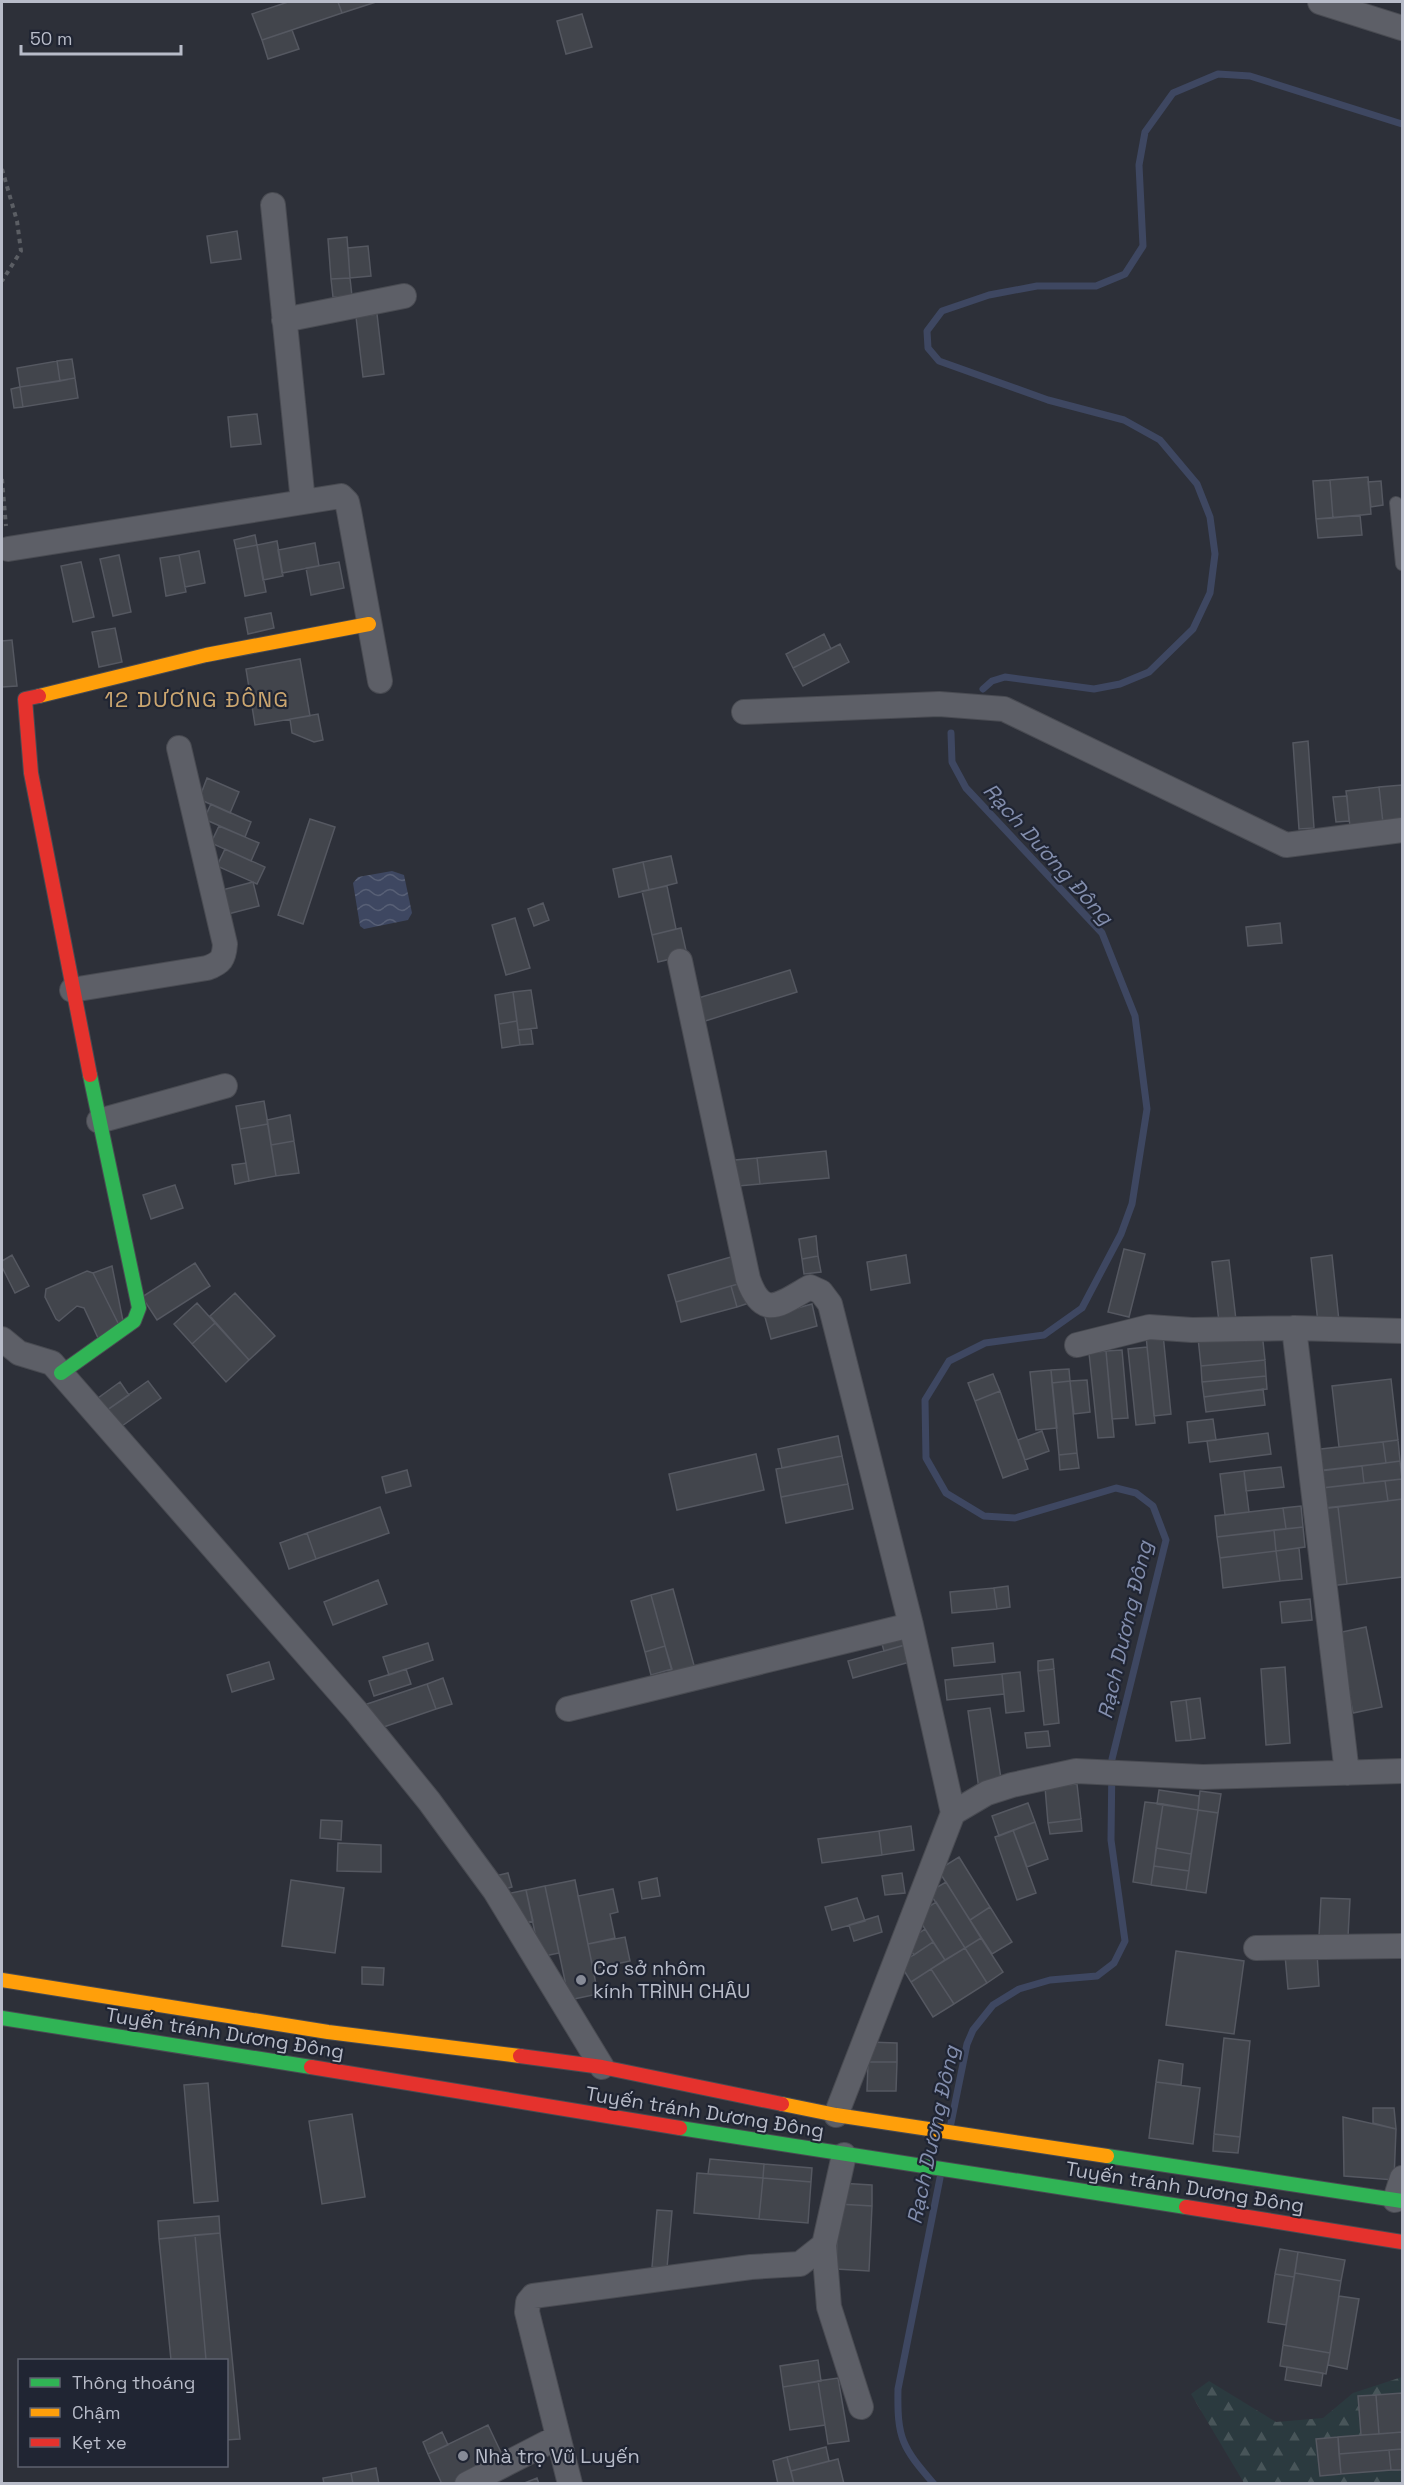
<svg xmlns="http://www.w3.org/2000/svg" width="1404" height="2485" viewBox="0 0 1404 2485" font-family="'Space Grotesk',sans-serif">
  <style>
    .forest { fill: url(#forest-firs) }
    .water { fill: url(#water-waves) }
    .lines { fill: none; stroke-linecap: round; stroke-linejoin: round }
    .stream { stroke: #3e4761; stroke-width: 7 }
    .building { fill: #42454c; stroke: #555861; stroke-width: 1.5 }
    .lane-casing { stroke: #494b52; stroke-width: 14 }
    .street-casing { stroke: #494b52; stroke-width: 26 }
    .fast-casing { stroke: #494b52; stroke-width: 16 }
    .slow-casing { stroke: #494b52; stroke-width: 16 }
    .jam-casing { stroke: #494b52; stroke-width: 16 }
    .path { stroke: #5b5e64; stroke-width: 4; stroke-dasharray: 4.5 4.5; stroke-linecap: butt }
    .lane { stroke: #5d5f67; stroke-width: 12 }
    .street { stroke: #5d5f67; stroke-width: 24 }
    .fast { stroke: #30b455; stroke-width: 14 }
    .slow { stroke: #ff9f0a; stroke-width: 14 }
    .jam { stroke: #e5322d; stroke-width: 14 }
    .poi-dot { fill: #878b97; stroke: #202533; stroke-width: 2 }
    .labels { text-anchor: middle; stroke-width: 4.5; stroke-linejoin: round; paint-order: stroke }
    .poi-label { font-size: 20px; fill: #b8bcc9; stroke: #202533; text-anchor: start }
    .street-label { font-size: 20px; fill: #b8bcc9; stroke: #202533 }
    .water-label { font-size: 21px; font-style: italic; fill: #838ead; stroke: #202533 }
    .quarter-label { font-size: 22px; letter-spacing: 1.5px; fill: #cba670; stroke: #202533 }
  </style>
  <defs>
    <pattern id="forest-firs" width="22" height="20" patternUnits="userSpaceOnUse" patternTransform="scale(1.5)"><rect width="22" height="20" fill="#2b3a3f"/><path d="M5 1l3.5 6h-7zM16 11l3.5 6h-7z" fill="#485559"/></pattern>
    <pattern id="water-waves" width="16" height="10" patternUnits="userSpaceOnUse" patternTransform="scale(1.5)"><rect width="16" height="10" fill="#3e4761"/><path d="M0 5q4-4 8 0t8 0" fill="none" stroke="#586076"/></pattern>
  </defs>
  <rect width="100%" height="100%" fill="#2d3039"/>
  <path class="forest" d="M1402,2377V2483H1244L1191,2394L1209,2381L1276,2422L1323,2418L1353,2393Z"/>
  <path class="water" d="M392,871L404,875L412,913L408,920L364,929L360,926L353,883L358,877Z"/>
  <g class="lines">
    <path class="stream" d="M983,689L992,681L1005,677L1094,689L1120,684L1149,672L1193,629L1210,593L1215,554L1210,517L1197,484L1160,440L1124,420L1048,400L939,361L928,348L927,331L942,311L989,295L1037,286H1096L1125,274L1143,246L1139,165L1145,132L1173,93L1218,74L1250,76L1402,124
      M951,733L952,762L966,788L1102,933L1135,1016L1147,1109L1132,1204L1121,1234L1082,1308L1044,1335L985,1343L949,1361L925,1400L926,1458L946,1493L984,1516L1015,1518L1116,1488L1136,1493L1153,1506L1166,1540L1112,1759L1111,1840L1125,1941L1114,1963L1097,1976L1050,1980L1019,1989L993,2005L973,2030L967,2044L951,2123
      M934,2484C902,2447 897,2439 898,2389L940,2178"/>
  </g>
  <path class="building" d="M288,2H338L342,13L262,40L252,14Z
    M338,2H376L342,13Z
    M582,14L592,47L566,54L557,21Z
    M292,30L299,49L268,59L262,40Z
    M237,231L241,259L211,263L207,236Z
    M347,237L350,278L331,279L328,239Z
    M368,246L371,276L350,278L348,248Z
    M350,278L352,296L333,297L331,279Z
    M377,314L384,374L363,377L356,317Z
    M72,359L75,378L60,381L57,361Z
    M57,361L60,381L20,387L17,368Z
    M75,378L78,398L23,407L20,387Z
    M20,387L23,407L14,408L11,389Z
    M257,414L261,444L231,447L228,417Z
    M1368,477L1371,514L1333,518L1330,480Z
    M1330,480L1333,518L1316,519L1313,481Z
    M1381,481L1383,505L1371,507L1368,482Z
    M1360,515L1362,535L1318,538L1316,519Z
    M255,535L257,545L236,549L234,540Z
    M277,541L283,576L263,580L257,545Z
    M315,543L319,566L282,573L278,550Z
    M257,545L266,592L245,596L236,549Z
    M199,551L205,583L185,587L179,555Z
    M119,555L131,612L113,616L100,559Z
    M179,555L186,592L166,596L160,558Z
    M81,562L94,617L73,622L61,566Z
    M339,562L344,588L311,595L306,568Z
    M271,613L274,628L248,634L245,618Z
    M115,628L122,662L99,667L92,632Z
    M824,634L831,649L793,668L786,654Z
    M12,640L17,686L2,687V641Z
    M840,644L849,662L803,686L793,668Z
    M300,659L310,716L255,725L246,669Z
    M318,714L323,740L314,742L292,733L290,719Z
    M1308,741L1314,828L1299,829L1293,743Z
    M207,778L239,792L230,813L199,799Z
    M1402,785V821L1383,823L1379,787Z
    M1379,787L1383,823L1350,826L1346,791Z
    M1347,796L1349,821L1336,822L1333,797Z
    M211,804L251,822L245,837L204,819Z
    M310,819L335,827L303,924L278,915Z
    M219,826L259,843L251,861L211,843Z
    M225,849L265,867L257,884L217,866Z
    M671,856L677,883L649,890L643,862Z
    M643,862L649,890L619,897L613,869Z
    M253,882L259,906L228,914L222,890Z
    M667,886L676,929L652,935L642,891Z
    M543,903L549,920L534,926L528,909Z
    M515,918L530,968L506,975L492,925Z
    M1280,923L1282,943L1248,946L1246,927Z
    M681,928L687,955L658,962L652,935Z
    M790,970L797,992L702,1022L695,999Z
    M531,990L537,1028L518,1030L513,992Z
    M513,992L517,1021L499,1024L495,995Z
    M517,1021L520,1045L502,1048L499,1024Z
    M531,1029L533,1044L520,1045L518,1030Z
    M264,1101L268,1124L240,1129L236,1106Z
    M290,1115L294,1141L271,1145L267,1120Z
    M268,1124L276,1176L249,1181L240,1129Z
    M294,1141L299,1173L276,1176L271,1145Z
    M826,1151L829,1178L760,1184L757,1158Z
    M757,1158L760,1184L738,1186L735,1160Z
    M246,1163L249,1181L235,1184L232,1165Z
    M175,1185L183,1208L151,1219L143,1195Z
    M816,1236L818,1256L802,1259L799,1239Z
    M1124,1249L1145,1254L1129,1317L1108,1312Z
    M12,1255L29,1286L15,1293L2,1267V1261Z
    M738,1255L745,1282L676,1302L668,1275Z
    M906,1255L910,1283L871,1290L867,1262Z
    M1332,1255L1339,1321L1318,1323L1311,1258Z
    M818,1256L821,1272L804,1274L802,1259Z
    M1229,1260L1236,1320L1219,1322L1212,1262Z
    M195,1263L210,1286L157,1320L142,1297Z
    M112,1266L123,1321L119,1325L93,1273Z
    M87,1271L93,1273L120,1327L99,1340L84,1308L77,1306L59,1321L56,1319L45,1297L46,1289Z
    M745,1282L752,1302L737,1307L731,1286Z
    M731,1286L737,1307L681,1322L676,1302Z
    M235,1293L275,1336L249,1360L210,1316Z
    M197,1303L215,1323L192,1344L174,1324Z
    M812,1304L817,1326L771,1339L765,1317Z
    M215,1323L249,1360L226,1382L192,1344Z
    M1262,1332L1265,1360L1201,1366L1198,1338Z
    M1163,1334L1171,1414L1154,1416L1146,1336Z
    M1147,1347L1155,1423L1136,1425L1128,1349Z
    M1122,1350L1128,1418L1112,1419L1106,1351Z
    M1106,1351L1114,1437L1098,1438L1089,1353Z
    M1265,1360L1266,1376L1202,1382L1201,1366Z
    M1069,1369L1070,1381L1052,1383L1051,1370Z
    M1051,1370L1057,1428L1036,1430L1030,1372Z
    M993,1374L1000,1391L975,1401L968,1383Z
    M1266,1376L1267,1389L1204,1397L1202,1382Z
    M1391,1379L1398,1440L1339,1447L1332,1386Z
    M1087,1380L1090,1412L1074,1414L1070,1381Z
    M148,1381L161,1398L115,1431L103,1413Z
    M1070,1381L1077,1453L1059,1455L1052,1383Z
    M120,1382L129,1395L103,1413L94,1401Z
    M1263,1389L1265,1405L1206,1412L1204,1397Z
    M1000,1391L1028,1469L1003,1478L975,1401Z
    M1213,1419L1216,1440L1189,1443L1187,1422Z
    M1042,1431L1049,1451L1025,1460L1018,1440Z
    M1268,1433L1271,1454L1210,1462L1207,1441Z
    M838,1436L842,1456L782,1468L778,1449Z
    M1398,1440L1400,1461L1386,1463L1383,1442Z
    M1383,1442L1386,1463L1315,1471L1312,1450Z
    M1077,1453L1079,1468L1060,1470L1059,1455Z
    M756,1454L764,1490L677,1510L669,1474Z
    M842,1456L848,1484L781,1497L776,1469Z
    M1400,1461L1402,1479L1364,1483L1362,1466Z
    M1362,1466L1364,1483L1322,1488L1320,1471Z
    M1281,1467L1284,1487L1246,1491L1244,1471Z
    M407,1470L411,1486L386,1493L382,1477Z
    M1244,1471L1249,1512L1225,1515L1220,1474Z
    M1402,1479V1499L1388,1501L1385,1481Z
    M1385,1481L1388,1501L1324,1508L1322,1488Z
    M848,1484L853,1509L786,1523L781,1497Z
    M1402,1499V1577L1347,1584L1338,1507Z
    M1301,1506L1303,1527L1286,1529L1283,1508Z
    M380,1507L389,1533L316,1559L307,1533Z
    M1338,1507L1347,1584L1329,1586L1320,1509Z
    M1283,1508L1286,1529L1217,1537L1215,1516Z
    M1303,1527L1305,1547L1276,1551L1274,1530Z
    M1274,1530L1276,1551L1220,1558L1217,1537Z
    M307,1533L316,1559L289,1569L280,1543Z
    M1299,1548L1302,1579L1280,1581L1276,1551Z
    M1276,1551L1280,1581L1223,1588L1220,1558Z
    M378,1580L387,1604L333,1625L324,1602Z
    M1008,1586L1010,1607L997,1609L994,1588Z
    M994,1588L997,1609L952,1613L950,1592Z
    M673,1589L695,1669L673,1675L651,1595Z
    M651,1595L665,1646L645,1652L631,1601Z
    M1310,1599L1312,1620L1282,1623L1280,1602Z
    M1366,1627L1382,1707L1353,1713L1337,1633Z
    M908,1629L912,1643L884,1651L880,1637Z
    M428,1643L433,1660L389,1675L383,1657Z
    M912,1643L917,1660L853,1678L848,1661Z
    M993,1643L995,1662L954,1666L952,1648Z
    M665,1646L672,1669L651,1675L645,1652Z
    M1053,1659L1054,1669L1038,1671V1661Z
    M269,1662L274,1679L232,1692L227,1675Z
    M1285,1667L1290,1743L1266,1745L1261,1669Z
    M406,1669L411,1684L374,1696L369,1681Z
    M1054,1669L1059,1723L1044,1725L1038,1671Z
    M1020,1672L1024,1711L1006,1713L1002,1674Z
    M1002,1674L1004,1694L947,1700L945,1680Z
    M443,1678L452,1704L436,1709L427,1684Z
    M427,1684L436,1709L375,1730L367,1704Z
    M1200,1698L1205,1738L1191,1740L1186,1700Z
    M1186,1700L1191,1740L1176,1741L1171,1702Z
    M990,1708L1002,1785L979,1789L968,1711Z
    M1048,1731L1050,1746L1027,1748L1025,1733Z
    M1077,1784L1081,1819L1048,1823L1045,1787Z
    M1159,1790L1199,1796L1198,1810L1157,1804Z
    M1200,1791L1221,1794L1218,1813L1198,1810Z
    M1145,1802L1163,1804L1151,1885L1133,1882Z
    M1028,1803L1035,1822L999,1836L992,1816Z
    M1163,1804L1198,1810L1191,1854L1156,1848Z
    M1198,1810L1218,1813L1206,1893L1186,1890Z
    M1081,1819L1082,1831L1050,1834L1048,1823Z
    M321,1820L342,1821L341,1840L320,1838Z
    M1035,1822L1048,1859L1027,1867L1013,1830Z
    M911,1826L914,1850L882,1855L879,1831Z
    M1013,1830L1036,1893L1017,1900L995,1837Z
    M879,1831L882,1855L822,1863L818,1839Z
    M338,1843L381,1845V1872L337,1871Z
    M1156,1848L1191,1854L1189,1871L1154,1866Z
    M959,1857L990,1907L970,1920L938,1870Z
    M1154,1866L1189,1871L1186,1890L1151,1885Z
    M508,1873L512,1887L498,1891L495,1876Z
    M902,1873L905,1893L885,1895L882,1876Z
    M657,1878L660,1896L642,1899L639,1882Z
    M291,1880L344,1888L335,1953L282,1946Z
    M575,1880L598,1994L569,2000L545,1886Z
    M946,1882L981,1938L965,1948L929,1892Z
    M545,1886L559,1953L540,1957L526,1890Z
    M613,1889L618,1912L610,1914L615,1938L588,1944L578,1896Z
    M526,1890L533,1921L517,1925L511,1893Z
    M857,1898L865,1921L832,1930L825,1907Z
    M1321,1898L1350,1899L1348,1937L1319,1936Z
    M936,1902L965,1948L945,1960L916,1915Z
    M990,1907L1012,1942L992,1954L970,1920Z
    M878,1916L882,1932L854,1941L849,1925Z
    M925,1929L933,1942L914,1955L905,1942Z
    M625,1937L630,1961L593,1969L588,1944Z
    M981,1938L1003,1972L987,1983L965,1948Z
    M933,1942L945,1960L911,1982L900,1964Z
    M965,1948L987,1983L954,2004L931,1969Z
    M1176,1951L1244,1961L1234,2034L1166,2025Z
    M1317,1953L1319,1986L1288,1989L1285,1955Z
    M362,1967L384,1968L383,1985L362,1984Z
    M931,1969L954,2004L933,2017L911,1982Z
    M1224,2038L1250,2041L1240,2137L1214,2134Z
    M868,2042L897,2043V2062H868Z
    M1159,2060L1183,2064L1181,2085L1156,2082Z
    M868,2062H897L896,2091H867Z
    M1156,2082L1200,2088L1193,2144L1149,2138Z
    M208,2083L218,2201L194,2203L184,2085Z
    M1373,2108H1394L1396,2129L1373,2123Z
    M352,2114L365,2197L322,2204L309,2121Z
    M1343,2117L1396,2129L1394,2180L1344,2176Z
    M1214,2134L1240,2137L1238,2153L1213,2151Z
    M710,2159L764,2164L763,2178L708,2174Z
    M764,2164L812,2168L811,2182L763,2178Z
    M697,2173L763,2178L759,2219L694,2213Z
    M763,2178L811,2182L808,2223L759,2219Z
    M839,2183L872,2185V2206L838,2204Z
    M838,2204L872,2206L869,2271L836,2269Z
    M657,2210L672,2211L667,2268L652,2267Z
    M219,2216L220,2233L159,2239L158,2221Z
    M220,2233L240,2439L226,2440V2360H206L195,2235Z
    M195,2235L206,2360H171L159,2239Z
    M1280,2249L1298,2252L1294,2277L1275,2274Z
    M1298,2252L1345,2260L1341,2281L1295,2273Z
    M1295,2273L1341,2281L1330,2353L1283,2345Z
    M1275,2274L1294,2277L1286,2325L1268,2322Z
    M1339,2296L1359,2299L1347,2369L1328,2365Z
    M1283,2345L1330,2353L1326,2374L1280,2366Z
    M818,2360L821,2381L783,2387L780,2366Z
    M1287,2367L1323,2373L1321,2386L1285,2380Z
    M838,2378L849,2441L828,2444L818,2381Z
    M818,2381L825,2425L790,2430L783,2387Z
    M1402,2393V2432L1379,2434L1376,2395Z
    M1376,2395L1379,2434L1361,2435L1358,2396Z
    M488,2425L505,2461L457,2484H442L428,2454Z
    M442,2432L448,2445L428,2454L423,2442Z
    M1402,2432V2449L1339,2454L1338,2437Z
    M1338,2437L1341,2474L1320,2476L1316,2439Z
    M826,2447L829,2461L791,2471L787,2457Z
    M1402,2449V2470H1391L1389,2450Z
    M1389,2450L1391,2470L1341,2474L1339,2454Z
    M787,2457L794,2484H778L773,2461Z
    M838,2459L844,2484H794L791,2471Z
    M376,2468L379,2484H353L351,2473Z
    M351,2473L353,2484H324L323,2478Z
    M537,2478L539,2484H522Z"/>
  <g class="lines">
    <defs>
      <path id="lane" d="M1396,503L1402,564"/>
      <path id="street" d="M1320,2L1402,28
        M273,205L303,502
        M284,320L404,296
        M8,549L341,496L347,502L349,511L380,681
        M744,712L939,704L1004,709L1286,845L1402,830
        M680,961L748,1279C763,1321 780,1304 810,1287L821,1292L830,1304L911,1625L953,1813
        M72,990L207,968C221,963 224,959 225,944L179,748
        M99,1121L225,1086
        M1294,1328L1347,1773
        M2,1339L19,1353L52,1363L357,1712L429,1801L495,1891L602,2067
        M1077,1345L1149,1327L1192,1330L1294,1328L1402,1331
        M568,1709L911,1625
        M1256,1948L1402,1946
        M836,2115L953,1813L987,1793L1012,1785L1076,1771L1203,1777L1402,1771
        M1395,2200L1402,2178
        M824,2245L829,2307L861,2407
        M467,2484L558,2437
        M570,2484L527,2312L528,2302L533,2296L751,2267L800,2264L824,2245L844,2155"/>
      <path id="fast" d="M61,1373L134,1321L139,1308L90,1075
        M2,2018L311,2067
        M680,2128L1186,2207
        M1107,2156L1402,2201"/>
      <path id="slow" d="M39,696L206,655L369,624
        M2,1980L328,2032L520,2056
        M782,2104L836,2115L1107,2156"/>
      <path id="jam" d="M39,696L25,699L31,773L90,1075
        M520,2056L602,2067L782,2104
        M311,2067L680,2128
        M1186,2207L1402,2242"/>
    </defs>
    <use href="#lane" class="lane-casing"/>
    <use href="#street" class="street-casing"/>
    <use href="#fast" class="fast-casing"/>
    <use href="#slow" class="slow-casing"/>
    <use href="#jam" class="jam-casing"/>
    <path class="path" d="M2,169L17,221L21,251L2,281
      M2,479L6,526"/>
    <use href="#lane" class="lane"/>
    <use href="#street" class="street"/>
    <use href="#fast" class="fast"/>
    <use href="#slow" class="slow"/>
    <use href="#jam" class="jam"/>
  </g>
  <g class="poi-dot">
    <circle cx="581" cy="1980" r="6"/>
    <circle cx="463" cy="2456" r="6"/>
  </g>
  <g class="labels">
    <g class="poi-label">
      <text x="593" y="1975">Cơ sở nhôm<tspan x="593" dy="23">kính TRÌNH CHÂU</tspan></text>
      <text x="475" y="2463">Nhà trọ Vũ Luyến</text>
    </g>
    <g class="street-label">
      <text transform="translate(225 2033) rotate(9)" y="7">Tuyến tránh Dương Đông</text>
      <text transform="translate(705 2112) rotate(9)" y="7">Tuyến tránh Dương Đông</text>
      <text transform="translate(1185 2187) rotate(9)" y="7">Tuyến tránh Dương Đông</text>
    </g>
    <g class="water-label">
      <text transform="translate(1048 854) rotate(48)" y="7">Rạch Dương Đông</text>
      <text transform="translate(1125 1630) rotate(-77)" y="7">Rạch Dương Đông</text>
      <text transform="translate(933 2135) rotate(-78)" y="7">Rạch Dương Đông</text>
    </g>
    <g class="quarter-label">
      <text x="197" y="707">12 DƯƠNG ĐÔNG</text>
    </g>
  </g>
  <rect width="1404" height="2485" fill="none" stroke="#b8bcc9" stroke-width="6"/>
  <rect x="18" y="2359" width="210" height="108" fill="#202533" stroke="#5d616f" stroke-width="1.5"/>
  <rect x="30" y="2378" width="30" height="9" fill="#30b455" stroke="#5d616f" stroke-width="1.5"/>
  <text x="72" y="2389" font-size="18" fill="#b8bcc9">Thông thoáng</text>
  <rect x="30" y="2408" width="30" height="9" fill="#ff9f0a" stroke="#5d616f" stroke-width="1.5"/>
  <text x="72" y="2419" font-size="18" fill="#b8bcc9">Chậm</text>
  <rect x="30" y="2438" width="30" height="9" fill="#e5322d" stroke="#5d616f" stroke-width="1.5"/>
  <text x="72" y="2449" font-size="18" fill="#b8bcc9">Kẹt xe</text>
  <path d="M21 45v9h160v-9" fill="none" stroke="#b8bcc9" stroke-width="3"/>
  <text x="30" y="45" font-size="18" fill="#b8bcc9" stroke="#202533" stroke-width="4.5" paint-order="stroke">50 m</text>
</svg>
